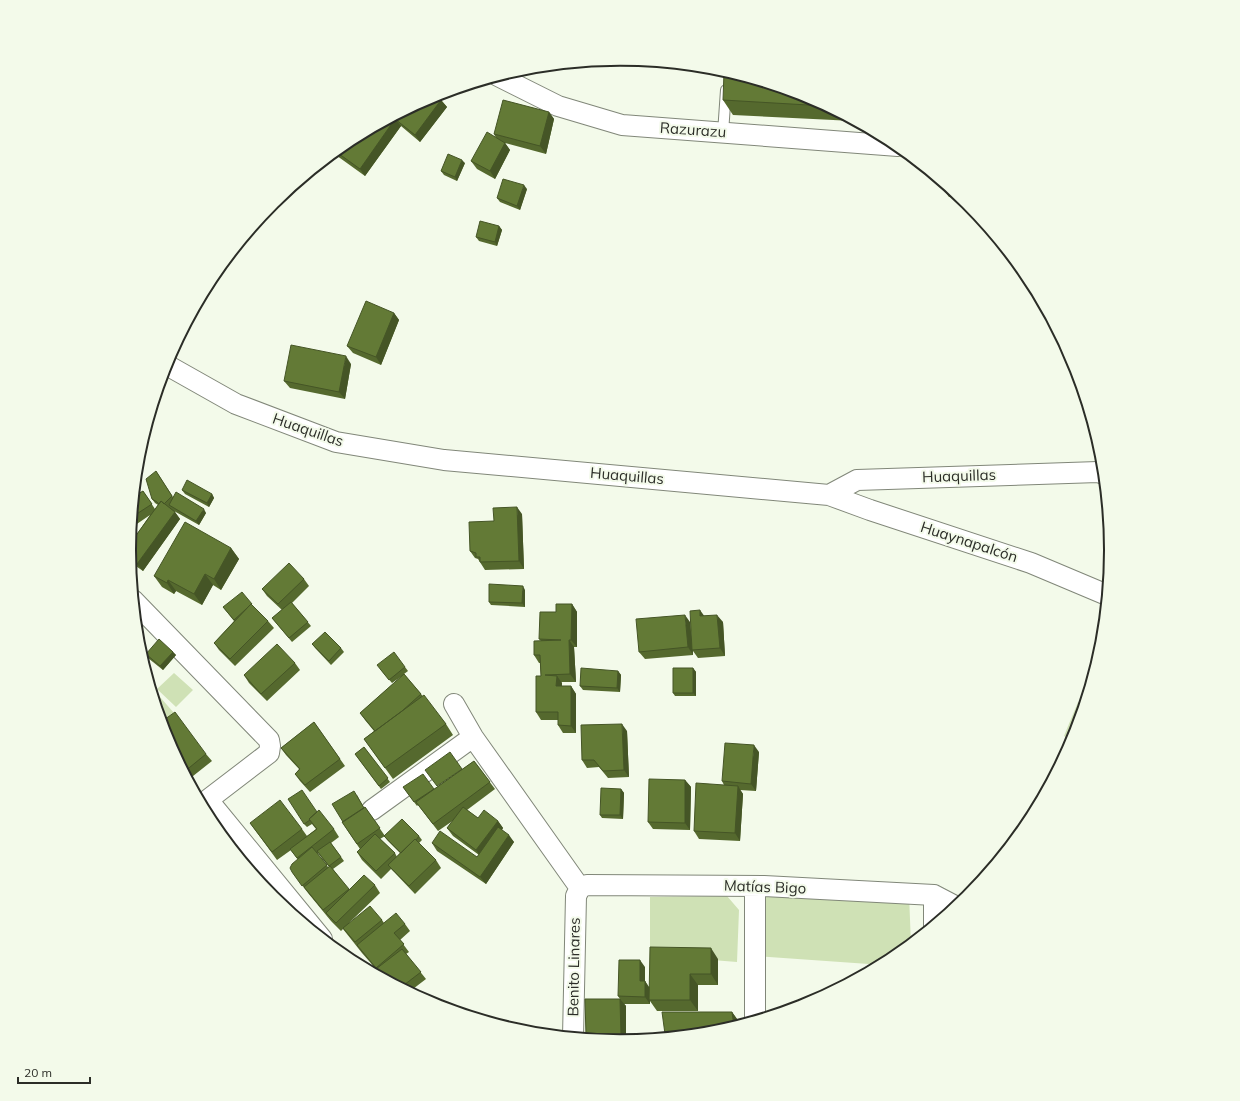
<svg xmlns="http://www.w3.org/2000/svg" width="1240" height="1101" viewBox="0 0 1240 1101" font-family="Mulish,sans-serif">
  <style>
    .green { fill: #cfe1b5 }
    .lines { fill: none; stroke-linecap: round; stroke-linejoin: round }
    .service-casing { stroke: #818779; stroke-width: 12 }
    .minor-casing { stroke: #818779; stroke-width: 22 }
    .service { stroke: #fff; stroke-width: 10 }
    .minor { stroke: #fff; stroke-width: 20 }
    .wall { fill: #55692e; fill-rule: evenodd }
    .shaded-wall { fill: #455526 }
    .building { fill: #637a36; stroke: #455526 }
    .labels { text-anchor: middle; stroke-width: 4; stroke-linejoin: round; paint-order: stroke }
    .street-label { font-size: 15px; fill: #2b2d27; stroke: #f3faea }
    .rim { fill: none; stroke: #2b2d27; stroke-width: 2 }
  </style>
  <rect width="100%" height="100%" fill="#f3faea"/>
  <path class="green" d="M174,673L193,690L176,707L157,689Z
    M153,689L174,713L161,722L151,690Z
    M1078,702L1084,705L1073,741L1064,736Z
    M764,886L909,894L911,945L893,959L883,965L755,956Z
    M727,896L739,910L737,962L650,955V897Z"/>
  <g class="lines">
    <defs>
      <path id="service" d="M723,133L726,90"/>
      <path id="minor" d="M498,76L558,106L622,125L898,146
        M165,364L236,404L336,442L444,460L829,495L857,480L1098,472L1104,474
        M829,495L870,510L1031,563L1107,595
        M133,600L269,740L270,746L269,753L201,805
        M454,704L473,737L580,888
        M208,800L322,939
        M372,810L473,737
        M934,926V895
        M755,1021V886
        M573,1037L576,896L580,888L587,885L764,886L934,895L957,907"/>
    </defs>
    <use href="#service" class="service-casing"/>
    <use href="#minor" class="minor-casing"/>
    <use href="#service" class="service"/>
    <use href="#minor" class="minor"/>
  </g>
  <path class="wall" d="M808,96L854,121L733,115L723,100Z
    M441,100L447,107L420,142L401,126L365,176L333,153L347,142L395,119Z
    M549,112L554,119L546,154L505,143L510,150L495,179L477,169L471,161L496,138L494,134Z
    M465,163L457,181L444,175L441,171Z
    M942,182L961,198L949,197L941,186Z
    M527,189L520,210L500,202L497,198Z
    M499,226L502,230L497,246L479,241L476,237Z
    M394,313L399,320L381,365L353,353L347,346Z
    M351,364L345,399L290,388L284,381Z
    M155,400L157,406L152,407Z
    M139,450L145,461L137,466L138,454Z
    M156,471L173,497L206,513L199,525L174,511L180,519L143,571L130,562L128,550L135,537L150,515L131,528L134,491L137,495L143,491L155,509L158,505L155,503L152,499Z
    M182,490L212,494L214,498L209,507L185,494Z
    M522,514L524,569L485,570L478,559L475,558L470,551L494,521Z
    M231,548L239,559L221,590L213,585L202,605L176,591L174,594L162,587L154,576Z
    M304,579L309,586L292,603L311,626L292,642L272,618L282,610L267,596L262,589Z
    M525,590V607L491,605L489,602Z
    M572,604L577,612V647H574L576,682H561L562,683V686H571L576,694V733H563L558,725V720H541L536,712L541,676L540,663H539L534,655L541,641L539,639L556,612Z
    M253,606L268,621L274,628L235,666L219,650L214,643L234,621L223,607Z
    M134,611L137,614L135,616Z
    M704,616L723,622L725,656L698,658L693,651V655L645,659L639,652L690,622L692,642Z
    M312,644L341,648L344,652L331,665L315,648Z
    M173,652L176,655L163,670L148,658L146,654Z
    M295,663L300,670L267,701L249,683L244,675Z
    M405,667L408,671L404,674L421,694L446,724L453,735L393,779L364,739L374,731L365,720L360,713L402,676L392,683L380,669Z
    M693,668L696,672V696H675L673,693Z
    M618,671L621,675L620,692L583,690L580,686Z
    M314,722L345,766L310,792L300,781L295,774L299,769L286,755L281,748Z
    M627,731L629,777L608,778L599,767L587,768L582,760Z
    M166,738L206,754L212,761L188,780Z
    M364,747L390,782L381,789L355,754Z
    M759,752L756,791L740,790L743,794L740,841L699,839L694,831L724,785L722,781Z
    M474,761L495,789L467,810L478,818L498,821L503,828L502,830L514,842L486,884L437,851L432,843L477,857L479,855L453,836L447,828L454,820L438,831L418,805L417,806L403,787L434,789Z
    M685,780L691,787L690,830L653,829L648,822Z
    M621,789L624,793L623,819L602,818L600,815Z
    M357,795L364,808L365,807L385,836L380,839L395,853L397,857L400,853L387,840L384,836H419L422,840L419,843L436,860L441,868L415,894L394,872L391,869L381,879L362,860L357,852L360,849L342,822Z
    M317,812L334,829L339,837L331,843L344,861L333,869L349,890L375,885L380,893L349,923L382,920L384,923L405,924L410,931L400,940L409,952L406,954L426,979L409,992L382,978L376,969L362,953L343,929L341,931L331,921L308,893L292,872L298,860L291,850L277,860L250,823L302,829L307,836L316,829L312,824L307,827L304,824ZM317,853H318L329,867H328Z
    M718,959V985H698V1011H657L650,1001V1004H624L626,1006V1038H587L586,1036L620,999L618,996L645,967V981L649,987Z
    M732,1012L737,1019L738,1026L716,1033L667,1037L665,1034Z"/>
  <path class="shaded-wall" d="M441,100L447,107L420,142L415,135Z
    M549,112L554,119L546,154L540,146Z
    M395,119L401,126L365,176L360,169Z
    M505,143L510,150L495,179L490,171Z
    M462,160L465,163L457,181L455,177Z
    M524,185L527,189L520,210L517,206Z
    M499,226L502,230L497,246L495,242Z
    M394,313L399,320L381,365L376,357Z
    M346,356L351,364L345,399L339,392Z
    M139,450L145,461L140,454L139,452Z
    M212,494L214,498L209,507L207,503Z
    M517,507L522,514L524,569L519,561Z
    M204,509L206,513L199,525L196,521Z
    M175,512L180,519L143,571L137,564Z
    M231,548L239,559L221,590L214,579Z
    M205,574L213,585L202,605L194,594Z
    M168,580L176,591L174,594L167,583Z
    M523,586L525,590V607L522,603Z
    M572,604L577,612V647L571,640Z
    M700,610L705,617L700,616Z
    M685,615L690,622L693,655L688,647Z
    M717,615L723,622L725,656L720,648Z
    M569,640L574,647L576,682L570,674Z
    M173,652L176,655L163,670L160,666Z
    M693,668L696,672V696L693,693Z
    M618,671L621,675L620,692L617,688Z
    M557,676L562,683L561,693L556,686Z
    M571,686L576,694V733L571,726Z
    M622,724L627,731L629,777L624,770Z
    M754,745L759,752L756,791L751,784Z
    M685,780L691,787L690,830L685,823Z
    M738,786L743,794L740,841L735,833Z
    M621,789L624,793L623,819L620,815Z
    M498,821L503,828L481,857L476,850Z
    M509,835L514,842L486,884L480,877Z
    M711,948L718,959V985L711,974Z
    M640,960L645,967V989L640,981Z
    M690,974L698,985V1011L690,1000Z
    M645,981L650,989L649,1000L650,1001V1004L645,997Z
    M620,999L626,1006V1041H625L621,1036Z
    M732,1012L737,1019L738,1026L734,1027Z"/>
  <path class="building" d="M724,72H727L808,96L825,106L723,100Z
    M435,95L441,100L415,135L395,119L360,169L335,151L347,142L393,117L395,119L398,114L432,96Z
    M503,100L549,112L540,146L494,134Z
    M487,132L505,143L490,171L471,161Z
    M448,154L462,160L455,177L441,171Z
    M503,179L524,185L517,206L497,198Z
    M942,182L947,186H941Z
    M480,221L499,226L495,242L476,237Z
    M366,301L394,313L376,357L347,346Z
    M291,345L346,356L339,392L284,381Z
    M156,471L172,496L164,504L161,501L159,504L157,502L152,499L146,479Z
    M187,480L212,494L207,503L182,490Z
    M143,491L152,504L132,517L134,492L136,495Z
    M176,492L204,509L196,521L169,505Z
    M161,501L175,512L137,564L129,558L128,550L129,545Z
    M517,507L519,561L480,562V557H476V553L470,551L469,522L494,521L493,508Z
    M185,522L231,548L214,579L205,574L194,594L168,580L167,583L154,576Z
    M130,533L135,537L129,545Z
    M289,563L304,579L278,604L262,589Z
    M489,584L523,586L522,603L489,602Z
    M242,592L252,604H251L246,609L234,620L223,607Z
    M291,602L308,622L289,638L272,618Z
    M251,604L268,621L230,659L214,643Z
    M556,604H572L571,640H569L570,674L545,675L557,676L556,686H571V726L558,725V712H536V676H541L540,655H534V641L561,640L539,639L540,612H556Z
    M700,610V616L717,615L720,648L692,650L690,611Z
    M685,615L688,647L639,652L636,619Z
    M325,632L341,648L329,661L312,644Z
    M159,639L173,652L160,666L146,654Z
    M277,644L295,663L261,694L244,675Z
    M394,652L405,667L389,680L377,665Z
    M581,668L618,671L617,688L580,686Z
    M673,668H693V693H673Z
    M404,674L421,694L402,711L375,731L360,713Z
    M424,695L446,724L385,768L364,739Z
    M175,712L206,754L184,772L166,738L161,722Z
    M314,722L340,759L305,785L295,774L300,769L281,748Z
    M622,724L624,770L603,771L594,760H582L581,725Z
    M725,743L754,745L751,784L722,781Z
    M364,747L388,778L379,786L355,754Z
    M450,752L462,769L437,786L425,770Z
    M474,761L490,782L433,824L416,802Z
    M423,774L434,789L414,802L403,787Z
    M649,779L685,780V823L648,822Z
    M696,783L738,786L735,833L694,831Z
    M601,788L621,789L620,815H600Z
    M302,790L317,812L309,819L310,820L304,824L288,799Z
    M354,791L364,808L343,822L332,804Z
    M280,800L302,829L272,852L250,823Z
    M365,807L380,828L357,844L342,822Z
    M463,807L478,818L484,810L498,821L476,850L447,828Z
    M319,810L334,829L297,858L290,849L317,829L309,819Z
    M402,819L419,836L416,840L415,839L401,853L384,836Z
    M498,827L509,835L480,877L432,843L440,831L477,857Z
    M375,834L395,853L376,871L357,852Z
    M415,839L436,860L409,886L388,865Z
    M330,842L341,857L329,866L317,851Z
    M312,847L327,865L302,886L292,872L290,868L292,864Z
    M330,866L349,889L323,910L304,887Z
    M364,875L375,885L336,923L326,913Z
    M370,906L382,920L355,942L343,928Z
    M396,913L405,924L394,933L404,944L376,968L357,945Z
    M650,947L711,948V974H690V1000H649Z
    M402,949L421,972L400,988L383,978L376,969Z
    M619,960H640V981H645V997L618,996Z
    M585,999H620L621,1036H586Z
    M662,1012H732L734,1027L716,1033L684,1036L665,1034Z
    M581,1038H643V1040L620,1042Z"/>
  <g class="labels">
    <g class="street-label">
      <text transform="translate(693 130) rotate(4)" y="5">Razurazu</text>
      <text transform="translate(308 430) rotate(19)" y="5">Huaquillas</text>
      <text transform="translate(627 476) rotate(5)" y="5">Huaquillas</text>
      <text transform="translate(959 476) rotate(-2)" y="5">Huaquillas</text>
      <text transform="translate(969 542) rotate(18)" y="5">Huaynapalcón</text>
      <text transform="translate(765 887) rotate(2)" y="5">Matías Bigo</text>
      <text transform="translate(574 967) rotate(-89)" y="5">Benito Linares</text>
    </g>
  </g>
  <path d="M0 0H1240V1101H0ZM136 550a484 484 0 1 1 968 0a484 484 0 1 1-968 0Z" fill="#f3faea" fill-rule="evenodd"/>
  <path class="rim" d="M136 550a484 484 0 1 1 968 0a484 484 0 1 1-968 0Z"/>
  <path d="M18 1077v6h72v-6" fill="none" stroke="#2b2d27" stroke-width="2"/>
  <text x="24" y="1077" font-size="12" fill="#2b2d27" stroke="#f3faea" stroke-width="3" paint-order="stroke">20 m</text>
</svg>
